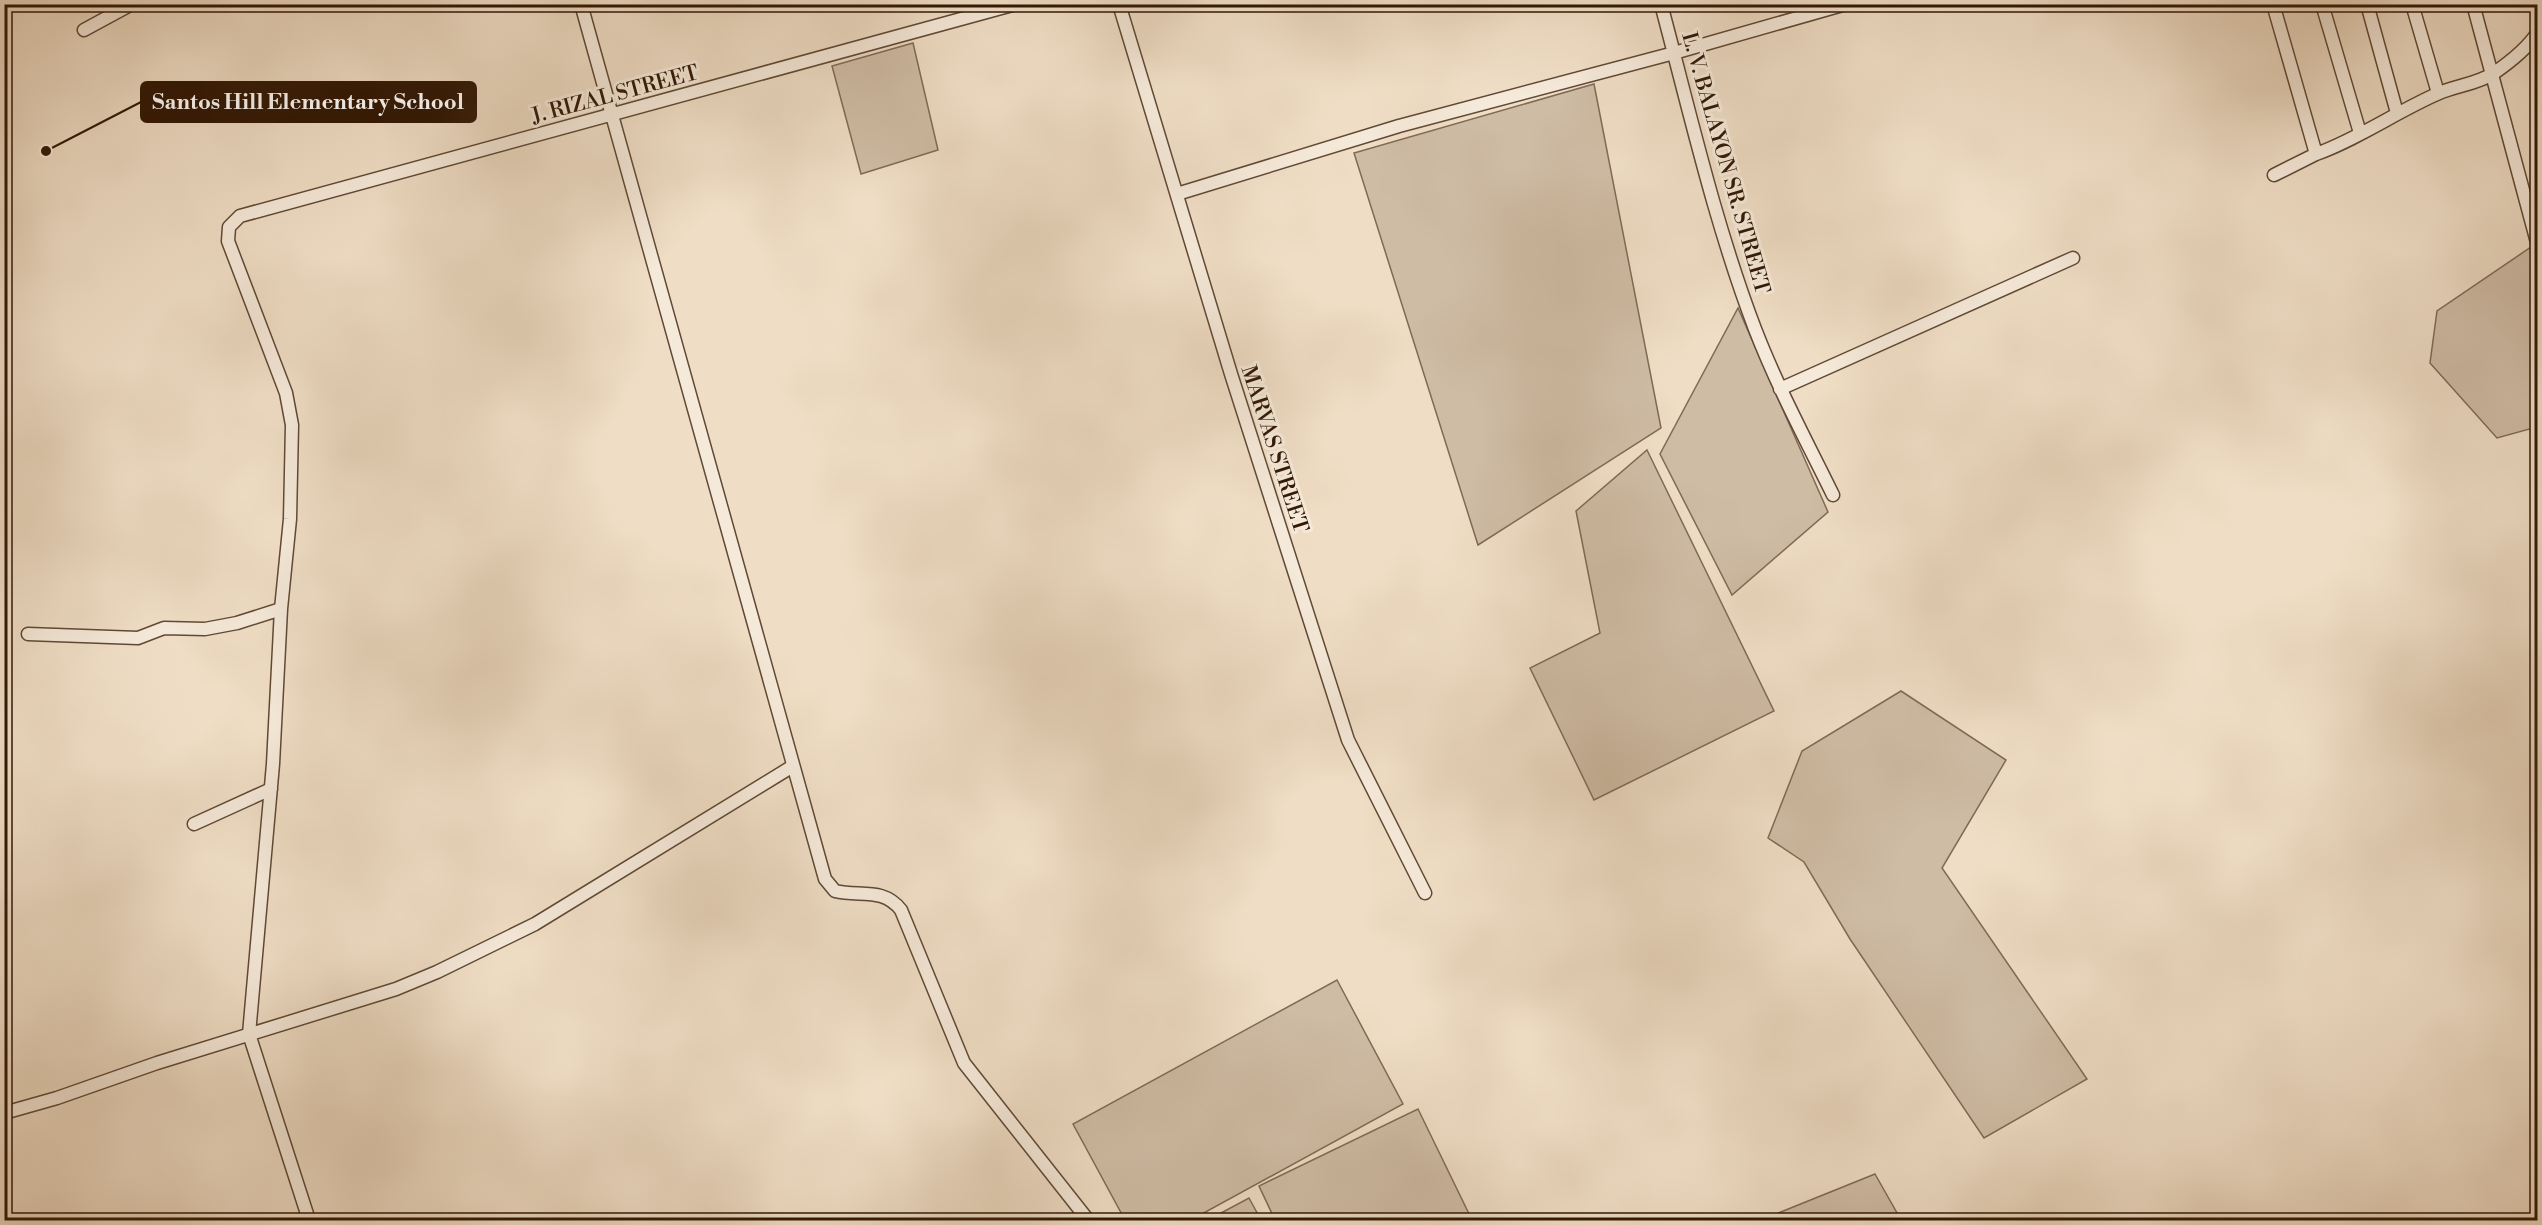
<svg xmlns="http://www.w3.org/2000/svg" width="2542" height="1225" viewBox="0 0 2542 1225" font-family="'Libre Bodoni',serif">
  <style>
    .green { fill: #cfbca5; stroke: #806a56; stroke-width: 1.5 }
    .lines { fill: none; stroke-linecap: round; stroke-linejoin: round }
    .minor-casing { stroke: #604936; stroke-width: 15 }
    .minor { stroke: #f5e9d9; stroke-width: 12 }
    .labels { text-anchor: middle; stroke-width: 6; stroke-linejoin: round; paint-order: stroke }
    .street-label { font-size: 21px; fill: #311806; stroke: #f5e9d9 }
    .leader { fill: none; stroke: #311806; stroke-width: 2 }
    .callout-dot { fill: #311806; stroke: #f5e9d9; stroke-width: 2 }
    .callout { fill: #311806; stroke: #311806; stroke-width: 2 }
    .callout-label { font-size: 22px; text-anchor: middle; font-weight: bold; fill: #fff }
  </style>
  <rect width="100%" height="100%" fill="#efddc5"/>
  <filter id="stains"><feTurbulence type="fractalNoise" baseFrequency=".00333" numOctaves="4"/><feColorMatrix values="0 0 0 0 .2 0 0 0 0 .09 0 0 0 0 .02 0 0 0 .5 -.17"/></filter>
  <radialGradient id="worn" r=".72"><stop offset=".6" stop-color="#630" stop-opacity="0"/><stop offset="1" stop-color="#630" stop-opacity=".3"/></radialGradient>
  <path class="green" d="M913,43L938,150L861,174L832,66Z
    M1594,84L1661,428L1478,545L1354,153Z
    M2531,247L2538,274L2537,427L2497,438L2430,363L2437,311Z
    M1738,308L1828,512L1732,595L1660,454Z
    M1647,450L1774,711L1594,800L1530,668L1600,633L1576,511Z
    M1901,691L2006,760L1942,868L2087,1079L1984,1138L1850,939L1804,862L1768,838L1802,751Z
    M1337,980L1403,1104L1191,1220H1125L1073,1124Z
    M1418,1109L1472,1220H1275L1259,1186Z
    M1875,1174L1901,1220H1761Z
    M1249,1198L1261,1220H1208Z"/>
  <g class="lines">
    <defs>
      <path id="minor" d="M581,4L825,879L835,891C860,897 883,887 901,910L964,1063L1088,1220
        M1119,4L1231,374L1348,740L1425,893
        M1661,4C1690,113 1715,224 1755,329C1777,386 1806,440 1833,495
        M2273,4L2316,154C2358,139 2396,112 2437,94C2454,86 2478,84 2494,73C2510,62 2527,49 2538,32
        M2322,4L2360,133
        M2367,4L2397,113
        M2412,4L2438,93
        M2473,4L2538,246
        M2537,4L2538,7
        M84,30L132,4
        M2274,175L2316,154
        M1177,194L1399,126L1674,53L1846,4
        M1780,389L2073,258
        M28,634L138,638L164,628L205,629L237,623L281,609
        M194,824L271,789
        M4,1113L57,1098L157,1063L396,989L437,972L535,924L793,766
        M309,1220L249,1034L273,764L281,609L290,519L292,425L286,393L228,241L229,227L240,216L1016,4"/>
    </defs>
    <use href="#minor" class="minor-casing"/>
    <use href="#minor" class="minor"/>
  </g>
  <g class="labels">
    <g class="street-label">
      <text transform="translate(615 94) rotate(-15)" y="7">J. RIZAL STREET</text>
      <text transform="translate(1726 163) rotate(74)" y="7">L. V. BALAYON SR. STREET</text>
      <text transform="translate(1275 449) rotate(72)" y="7">MARVAS STREET</text>
    </g>
  </g>
  <path class="leader" d="M46 151L141 102"/>
  <circle class="callout-dot" cx="46" cy="151" r="6"/>
  <rect class="callout" x="141" y="82" width="335" height="40" rx="6"/>
  <g class="callout-label">
    <text x="308" y="109">Santos Hill Elementary School</text>
  </g>
  <rect width="2542" height="1225" fill="none" stroke="#efddc5" stroke-width="24"/>
  <rect x="6" y="6" width="2530" height="1213" fill="none" stroke="#311806" stroke-width="3"/>
  <rect x="12" y="12" width="2518" height="1201" fill="none" stroke="#311806" stroke-width="1.5"/>
  <rect width="100%" height="100%" filter="url(#stains)"/>
  <rect width="100%" height="100%" fill="url(#worn)"/>
</svg>
